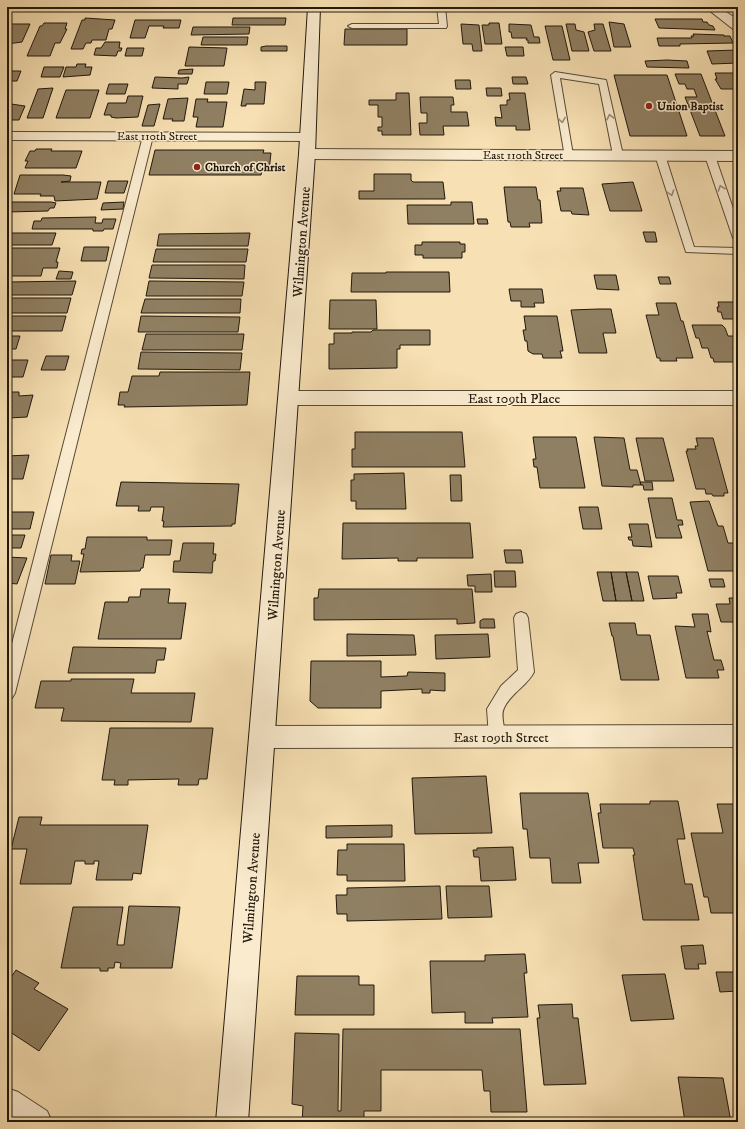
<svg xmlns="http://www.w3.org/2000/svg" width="745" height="1129" viewBox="0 0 745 1129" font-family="'IM FELL DW Pica',serif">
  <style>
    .building { fill: #908063; stroke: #21180c }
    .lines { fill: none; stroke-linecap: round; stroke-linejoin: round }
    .lane-casing { stroke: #564a36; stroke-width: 2 }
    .street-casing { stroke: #564a36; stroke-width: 2 }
    .secondary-casing { stroke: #21180c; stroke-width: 2 }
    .lane { fill: #faebce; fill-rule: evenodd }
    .street { fill: #faebce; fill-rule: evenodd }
    .secondary { fill: #faebce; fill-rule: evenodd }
    .oneway { stroke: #988c77 }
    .poi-dot { fill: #8f2418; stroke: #faebce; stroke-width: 1.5 }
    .labels { text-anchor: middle; stroke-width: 3; stroke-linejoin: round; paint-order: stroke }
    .far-poi-label { font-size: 12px; font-weight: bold; fill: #21180c; stroke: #faebce; text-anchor: start }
    .far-street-label { font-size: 12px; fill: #21180c; stroke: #faebce }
    .street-label { font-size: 14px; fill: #21180c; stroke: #faebce }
  </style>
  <rect width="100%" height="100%" fill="#f7e0b3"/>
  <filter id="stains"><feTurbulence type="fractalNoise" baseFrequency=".005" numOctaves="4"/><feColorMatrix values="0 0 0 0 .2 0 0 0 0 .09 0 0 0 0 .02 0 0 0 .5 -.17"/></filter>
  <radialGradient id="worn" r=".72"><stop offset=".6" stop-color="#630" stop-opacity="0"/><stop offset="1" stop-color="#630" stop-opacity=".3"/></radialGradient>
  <path class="building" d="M85,18L115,20L112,29H109L106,40H92L91,43H86L83,49H71L82,20H85Z
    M233,18H286L285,25H232Z
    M655,19H702L703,22H707L709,25L713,26L715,30L659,28Z
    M135,20H181L179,28H163L164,26H149L145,38H130Z
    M609,22L624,24L631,47H614Z
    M44,23H67L65,29H67L60,43H55L50,56H27L40,26H42Z
    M489,23H499L502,44H485L482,25H489Z
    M7,24H30L22,42L7,44Z
    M461,24L479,25L482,51H473L472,44H463Z
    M509,24L531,25L534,37H539L540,43H528V40H526L527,38H512L511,32H509Z
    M566,24H575L576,30L584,32L589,51H572Z
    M594,24H603L611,51H594L588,32L595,30Z
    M545,26H562L570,60H553Z
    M193,27H250L249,34L191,35Z
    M345,29H407V45H344Z
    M693,34L724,35V36H730L733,43L680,44V46H659L657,38H692L691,36H694Z
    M203,37H248L247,45H201Z
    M105,42H120L119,48H122L121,51H118L116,56L94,55L96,48H101Z
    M266,46H287V51H261V47Z
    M189,47L227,48L224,66H185Z
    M505,47H523L524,56H507Z
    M127,48H144L142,56H125Z
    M738,50V63L712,64L707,51Z
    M667,60L687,61L689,68L647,67L645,61Z
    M77,64H86L85,67H92L90,75L63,77L66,67H76Z
    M44,67H64L60,77H41Z
    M193,69L192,74H178L179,70Z
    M7,71H21L17,81H7Z
    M715,73H738V89H721L715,79H717Z
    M675,74H701L725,136H700L685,97H697L694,89H687L685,84H679Z
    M614,75H667L687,136H630Z
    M155,77L182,78L189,77L187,84H178V89L152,88Z
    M512,77H526L528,84H513Z
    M455,80H470L471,89H456Z
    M206,82H229L227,94H204Z
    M255,82H266L264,104H246V106H241L244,89L255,90Z
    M109,84H128L125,94H106Z
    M53,88L43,118H27L38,89Z
    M486,88H501L502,96H487Z
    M66,90H99L90,118H56Z
    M396,93H409L411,135H382V131H378V127H382V117H378V105H369V100H396Z
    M509,93H525L530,130H516V126H496L495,117L502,118L500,105H507V100H510Z
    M128,96H143L138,117L116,118L111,117V115H104L108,103H126Z
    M420,97H453L454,105H451V112H467L469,126H443L444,135H420L419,123H427V113H421Z
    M188,98L184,121H172L173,119H163L168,99Z
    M196,99H208L207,102H227L223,127H196L198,117H193Z
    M11,104L25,106L19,120H7V106Z
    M160,104L154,126H142L148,105Z
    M36,149H52L51,151H82L76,168H25L28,161H25L30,151H35Z
    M155,150H264L263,153H271L269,171H262L261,175H149Z
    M374,174H411V180L413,182H443L445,199H359V191H374Z
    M20,175H63L71,176L70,181L61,182H101L97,199L55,201L54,196H40L41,194H14Z
    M108,181H128L124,193H105Z
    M633,182L642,211H610L602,184Z
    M504,187H536L538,200H540L542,223H529L530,227H511L510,222H508Z
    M560,188H583L589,215L572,214L571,211H561L557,191H561Z
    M10,202H51L56,203L54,208H50L48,211L7,212V205H9Z
    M124,202L123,209L101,210L103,203Z
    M451,202H472L474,224H408L407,205H451Z
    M96,217L95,223H102L103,219H116L113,229H104L103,231H93V229H32L34,221H41L42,218Z
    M477,219H487L488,224H478Z
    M643,232H655L657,242H646Z
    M7,233H56L52,245H7Z
    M250,233L248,246H157L159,234Z
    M422,242H460V244H465V252H462V258H423V255H415V245H422Z
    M84,247H109L106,261H81Z
    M7,248H60L56,262H58L57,268H43L41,276H7Z
    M156,249H248L246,262H153Z
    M152,265H245L244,279L149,278Z
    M59,271L73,272L71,279H56Z
    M386,272H449L450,292H351L352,273H386Z
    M594,275H616L619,290L597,289Z
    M658,277H669L671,284H660Z
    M76,281L72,295H7V282Z
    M149,281L244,282L242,296H146Z
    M509,289H542L544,303H534L535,307H521V301H511Z
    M7,298H71L67,313H7Z
    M145,299H241L240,313H141Z
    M330,300H376L377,329H329Z
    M718,302H733L738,319H723L721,312H718L717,307H719Z
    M656,303H676L681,321H683L693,358H676L677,361H660V358H657L646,315H659Z
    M598,309H611L616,333H603L607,353H579L571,310Z
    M7,316H66L62,331H7Z
    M141,316L240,317L238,332H138Z
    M524,316H557L563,351H560L562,358H543L542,354H533L528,351L527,341H525L523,330H526Z
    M692,325H722L725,328L728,336H734L738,348H733L736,358H734L735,362H714L713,358H711L708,348H702L699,338H696Z
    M373,330H430V345H400V349H397V368L329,369V344H334V333H352V332H371Z
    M146,334H244L242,350H142Z
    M7,336H20L16,349H7Z
    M141,352L242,353L240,370L138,369Z
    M46,356H69L65,370H41Z
    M7,360H28L23,377H7Z
    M160,372H250L247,405L124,407L125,405H118L120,392H128L132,376H159Z
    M7,392H19V396L33,395L27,417L9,418L12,407H7Z
    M355,432H462L465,467H352V449H355Z
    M533,437H576L585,488H540L537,467H534L533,459H536Z
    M594,437L624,438L630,470H637L641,485H633V487L602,486Z
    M636,438H663L674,481H645Z
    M696,438H713L728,493H724V496H713L712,494H706L705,489H696L686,451H688L687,449H696L695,446H698Z
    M29,455L23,479H7V456Z
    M404,473L406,509H356V501H351V480H354V474Z
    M450,475H461L462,501H451Z
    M121,482L239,484L235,524H232V526L163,527L164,521H162L164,507H151L150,511H138L139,506H116Z
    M640,482H652L653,490H644L643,485H641Z
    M648,498H672L677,520H682L683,525H678L682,538H656Z
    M709,501L718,526H723L728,543H738V571H708L690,502Z
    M579,507H598L602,529H583Z
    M7,512H34L30,529H7Z
    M343,523H470L473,558H417V561H398V558L342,559Z
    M629,524H648L652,547L633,546L632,540H629L628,537H632Z
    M7,535H25L21,548H7Z
    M87,537H147V540H172L170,555H145L143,568H141L140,571L80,572L84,554H81L82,549H85Z
    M183,543H214L213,554H216L215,561H213L212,573L173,572L174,561H180Z
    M504,550H521L523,563H506Z
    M51,555H72L71,561H80L75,584H45Z
    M7,557L27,558L17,584L7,583Z
    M494,571H515L516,587H495Z
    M597,572H611L616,601H603Z
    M611,572H626L632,601H616Z
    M626,572H638L644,601H632Z
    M491,574L492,592H475V586H468L467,575Z
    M648,576H678L682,593H676L677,598L653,599Z
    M709,579H723L725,587H711Z
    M141,589H170L168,603H186L181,639H98L105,602H128L129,597H140Z
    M319,589H472L475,623L457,624V619L314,620V598H318Z
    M729,598H738V643L733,622H721L716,604H730Z
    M692,614H708L711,632L707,631L714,660H721L724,670H717L719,678H686L675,626L695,627Z
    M483,619H494L495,628H480V621Z
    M609,623H635L637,635H650L659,680H621L613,636H612Z
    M347,634L414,635L416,655L347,656Z
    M488,634L490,657L436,659L435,635Z
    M73,647L166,648L164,660H157L155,673H68Z
    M311,661H381V677L407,676L408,672L445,673V691L430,690V693H422V689L381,691V708H318L310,701Z
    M71,679H134L131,693H195L191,722L61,721L64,708H35L41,681H71Z
    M110,728H213L207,779H199L198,785H178L179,779L128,780V785H114L115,780H102Z
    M486,776L492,833L415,834L412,778Z
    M520,793H588L599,863H578L581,883H552L550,858H530L527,829H523Z
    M650,801H678L685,839H677L685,884H692L699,920H643L633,855H635L633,848H603L598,813H601L600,804H650Z
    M717,804H738V913H711L708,897H704L691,833H723Z
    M19,817H42L40,825H148L141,874L133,873L132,880H96L99,861H94V864H85V861H75L71,884H20L27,849H11Z
    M392,825V837L326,838V826Z
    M347,844H404L405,881H347V875H337L338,850H347Z
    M513,847L516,880L481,881L479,857H474L473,850H477V848Z
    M440,886L442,919L347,921V914H337L336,895H347V888Z
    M446,886H489L492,917L448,918Z
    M129,906L180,907L172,968H120L121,963L115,962L114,968H108V971H100V968H61L73,907H123L117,945H124Z
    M703,945L706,964H698L699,969H685L681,946Z
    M525,954L527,973H524L528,1017L492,1018L493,1023H465V1012L432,1013L430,961H485V955Z
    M16,970L39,983L34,989L68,1009L39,1051L7,1030V983Z
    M716,972H738V991L720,992Z
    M665,974L674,1019L631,1021L622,975Z
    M297,976H359V985H374V1015H295Z
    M572,1004L573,1018H578L586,1084L544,1085L537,1018H540L538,1005Z
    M343,1029H520L527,1112H491L490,1091H484L482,1070H381V1111H364V1122H302L303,1106L292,1104L295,1033L339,1034L338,1111H341Z
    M678,1077L723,1078L731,1122H685Z
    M630,1120V1122L578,1121Z"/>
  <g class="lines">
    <defs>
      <path id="lane" d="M437,7H445L447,26L446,28H352L348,26L352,24H439Z
        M555,72L606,80L623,155L621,157L618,158L613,155L599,84L560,78L573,155L568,158L565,157L551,75Z
        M148,133L153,136L15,693L12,698L7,700V663L143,136Z
        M660,152L665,155L694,247L738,248V254L686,252L655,155Z
        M710,153L715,156L738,223V241L733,238L705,156Z
        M521,612L526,614L528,618L534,672C527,686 511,693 504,708C499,718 508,731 503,742L497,744L491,742L489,737L487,709L501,686L518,670L514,618L516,614Z"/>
      <path id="street" d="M705,7H719L738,20V30L733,29Z
        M7,132L308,133L313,134L315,137L313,140L308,141L7,140Z
        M307,149L738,151V161L307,159L302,157L299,154L302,151Z
        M289,391H738V405H289L282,403L279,398L282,393Z
        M738,725V747L263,748L254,745L251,737L254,729L263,726Z
        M7,1088L18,1092L47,1111L52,1122L7,1121Z"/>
      <path id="secondary" d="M308,7H320L315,154L248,1122H216L299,154Z"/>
    </defs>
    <use href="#lane" class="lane-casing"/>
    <use href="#street" class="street-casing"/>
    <use href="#secondary" class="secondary-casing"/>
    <use href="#lane" class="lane"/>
    <use href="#street" class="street"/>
    <use href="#secondary" class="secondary"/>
  </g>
  <defs><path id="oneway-chevron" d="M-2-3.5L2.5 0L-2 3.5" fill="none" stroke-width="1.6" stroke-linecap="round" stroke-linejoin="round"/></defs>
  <g class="oneway">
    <use href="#oneway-chevron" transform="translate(610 117) rotate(-102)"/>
    <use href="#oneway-chevron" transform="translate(562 120) rotate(81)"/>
    <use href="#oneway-chevron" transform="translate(721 188) rotate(-109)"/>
    <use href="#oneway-chevron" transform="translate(671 193) rotate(72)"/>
  </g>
  <g class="poi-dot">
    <circle cx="649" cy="106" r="4"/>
    <circle cx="197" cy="167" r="4"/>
  </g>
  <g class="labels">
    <g class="far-poi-label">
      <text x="657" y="110">Union Baptist</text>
      <text x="205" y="171">Church of Christ</text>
    </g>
    <g class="far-street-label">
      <text x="157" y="140">East 110th Street</text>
      <text x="523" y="159">East 110th Street</text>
    </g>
    <g class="street-label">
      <text transform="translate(301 242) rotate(-86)" y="5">Wilmington Avenue</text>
      <text x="514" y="403">East 109th Place</text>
      <text transform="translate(276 565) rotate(-86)" y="5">Wilmington Avenue</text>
      <text x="501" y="742">East 109th Street</text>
      <text transform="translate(251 888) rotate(-86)" y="5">Wilmington Avenue</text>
    </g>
  </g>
  <rect width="745" height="1129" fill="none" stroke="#f7e0b3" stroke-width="24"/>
  <rect x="8" y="8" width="729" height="1113" fill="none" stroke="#21180c" stroke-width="2"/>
  <rect x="12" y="12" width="721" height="1105" fill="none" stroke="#21180c"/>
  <rect width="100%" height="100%" filter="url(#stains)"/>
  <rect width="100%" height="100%" fill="url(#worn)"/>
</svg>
